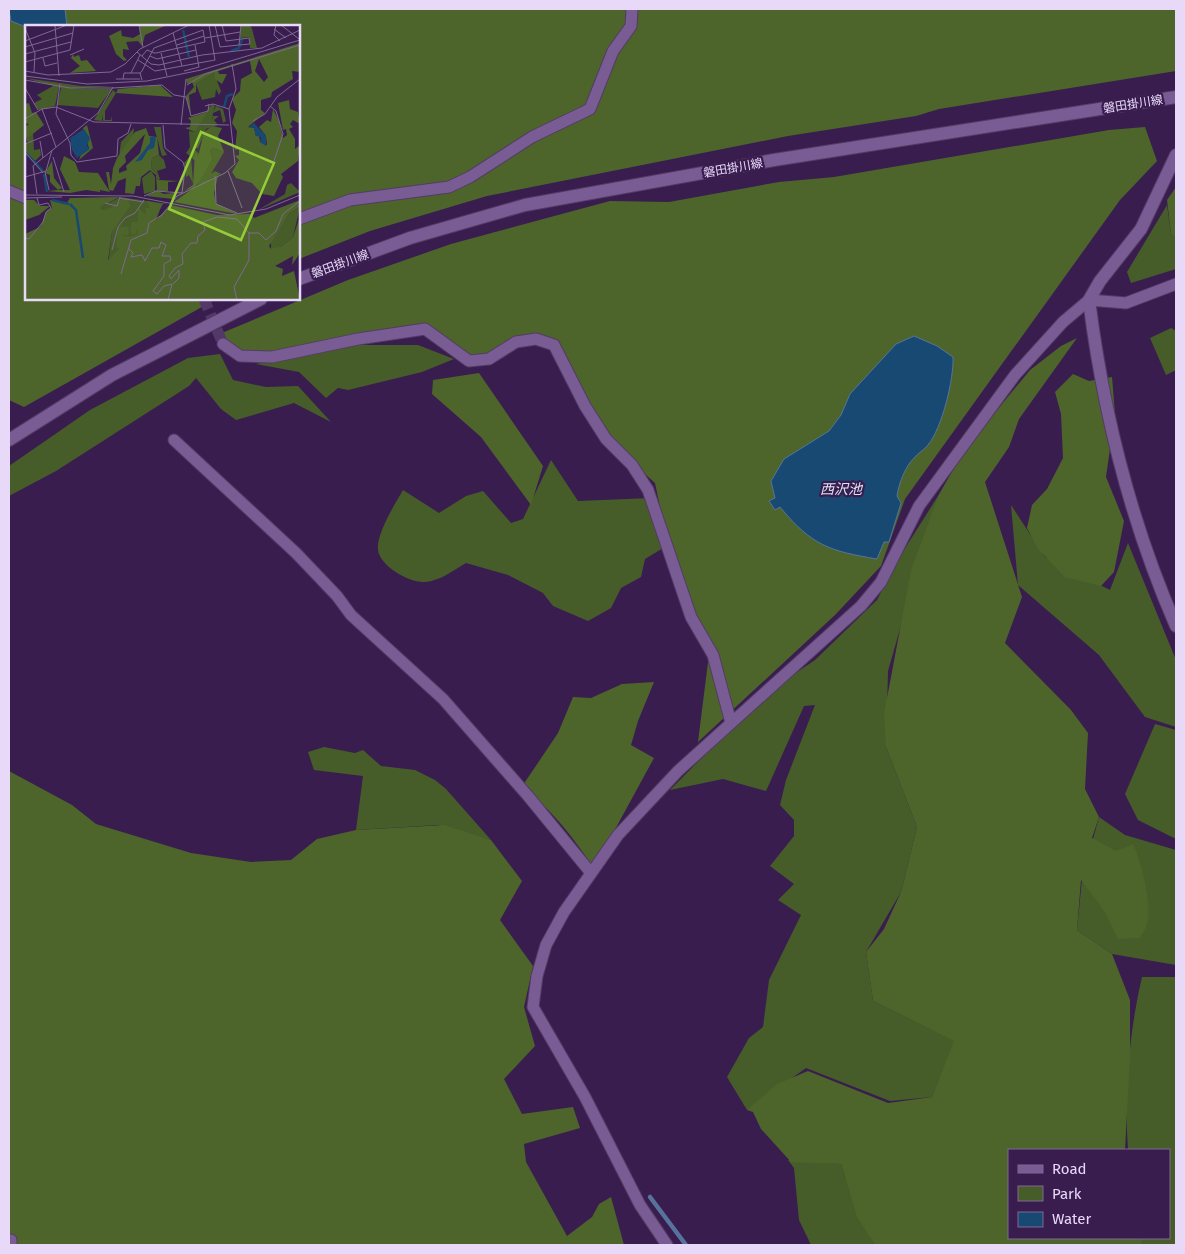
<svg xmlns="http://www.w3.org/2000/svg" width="1185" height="1254" viewBox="0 0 1185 1254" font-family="'Fira Sans','Noto Sans JP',sans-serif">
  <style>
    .green { fill: #475d29 }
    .forest { fill: #4d652b }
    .water { fill: #174973; stroke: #56749b }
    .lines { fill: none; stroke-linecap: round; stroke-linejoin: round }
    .stream { stroke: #56749b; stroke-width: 4.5 }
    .street-tunnel { stroke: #533968; stroke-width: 11; stroke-dasharray: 11 5.5; stroke-linecap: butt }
    .street-casing { stroke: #543b66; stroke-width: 13 }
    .secondary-casing { stroke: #543b66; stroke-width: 14 }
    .street { stroke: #795c93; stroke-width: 11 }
    .secondary { stroke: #795c93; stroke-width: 12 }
    .labels { text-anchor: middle; stroke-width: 4.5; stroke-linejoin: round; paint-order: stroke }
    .street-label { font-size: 12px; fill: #e9d9f9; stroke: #391d4f }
    .water-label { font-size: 14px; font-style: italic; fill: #d7e4f2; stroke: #391d4f }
    .inset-river { fill: none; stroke: #174973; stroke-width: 2.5 }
    .inset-road { fill: none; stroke: #7f6893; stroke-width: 1 }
    .view { fill: #96cc3a; fill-opacity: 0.15; stroke: #96cc3a; stroke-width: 2.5 }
    .inset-edge { fill: none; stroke: #e9d9f9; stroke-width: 2.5 }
  </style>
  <rect width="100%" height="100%" fill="#391d4f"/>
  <path class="green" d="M1167,205L1171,234L1176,239V269L1131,283L1127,272Z
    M1171,328L1176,331V370L1166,375L1150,338Z
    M352,345H418L454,359L422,372L348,390L338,388L326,398L299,372L256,364Z
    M220,354L233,380L266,387L298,386L331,422L294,403L236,420L221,409L196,378L189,386L56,471L9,496V466L90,410L188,358Z
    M551,460L578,501L651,498L668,545L645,559L641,577L621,588L611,608L588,621L553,606L543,593L508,575L466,563C454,570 440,581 425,582C409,583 380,566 378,550C376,534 395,504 403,490L439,513L466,496L483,491L511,523L523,519Z
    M938,496L888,671L886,747L917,827L901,892L866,952L873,1001L955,1041L932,1097L890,1101L806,1068L747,1110L727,1077L749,1038L763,1027L769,980L801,915L778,900L794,884L770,866L794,836V820L780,805L786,780L815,705L804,706L766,791L723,779L670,790L766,693L815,660L877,600L897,561Z
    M1011,505L1045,557L1110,590L1128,543L1176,660V727L1145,717L1099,655L1018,585Z
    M1155,724L1176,730V839L1138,820L1125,794Z
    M324,747L355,753L363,750L381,766L415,770L435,780L446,789L491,840L438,825L356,830L363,776L314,770L308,752Z
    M1099,817L1125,835L1176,850V965L1112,954L1077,930L1082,879Z
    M1142,977H1176V1245H1136V1238H1169V1150H1128C1124,1093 1129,1033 1142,977Z
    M788,1160L841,1164L856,1212L875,1245H811L799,1220L794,1168Z"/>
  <path class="forest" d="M9,9H1176V71L939,109L916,116L788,136L487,196L370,231L299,259V26H26V299H216L24,407L9,400Z
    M1145,127L1157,161L1120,200L905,499L881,566L835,615L698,742L709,654L668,545L655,483L606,439L554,345L524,341L469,361L424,329L240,356L217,335L348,280L451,244L610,201L669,202L779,182L834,177L1109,130Z
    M1176,187V239L1171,234L1167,200Z
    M1077,338L1019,419L1009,447L985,482L1022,597L1005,643L1071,710L1088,733L1085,789L1099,817L1092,838L1116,851L1133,844C1141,860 1153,908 1147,924C1146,929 1142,934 1140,938L1118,939L1105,912L1081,880L1077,930L1112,954L1130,1000V1056L1125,1150H1009V1238H1142L1141,1245H875L857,1217L841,1164L791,1162L761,1129L753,1112L747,1110L777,1084L808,1071L888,1103L932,1097L954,1041L873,1001L866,952L884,929L901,892L917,827L886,747L884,714L911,571L938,496L957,463L983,427L1030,370L1061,346Z
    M479,373L543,466L531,505L481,437L432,394L433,380Z
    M1073,374L1089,381L1112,377L1115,414L1106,477L1124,521L1114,572L1101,586L1065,577L1038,549L1027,528L1032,505L1047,489L1063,458L1061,414L1055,392Z
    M654,682L638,721L631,745L654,758L594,868C573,838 552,808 521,788L558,733L573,697L591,698L622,684Z
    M9,771L72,805L96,824L191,853L251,862L291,860L317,839L356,830L444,825L491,840L522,881L500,920L533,966L524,1007L535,1046L504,1079L522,1114L573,1107L580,1128L524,1144L526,1162L567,1236L592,1217L599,1204L611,1197L624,1245H9Z"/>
  <path class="water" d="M9,9H65L67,26L26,27L11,21Z
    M914,336L937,346L953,357C954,379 942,428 928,445C924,450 918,453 914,458C905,467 899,483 897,496L901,503L889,542H884L877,559C830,551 812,546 780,507L775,510L769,501L775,498L771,481L784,459L829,431L841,415L850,394L896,344Z"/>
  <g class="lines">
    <path class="stream" d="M650,1197L686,1245"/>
    <path class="street-tunnel" d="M204,299L223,344"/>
    <defs>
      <path id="street" d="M9,191L26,198
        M299,219L350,200L449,187L470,177L532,137L590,109L613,51L631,26L632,9
        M223,344L240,356L272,357L358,339L425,329L469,361L489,359L516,342L536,339L554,345L585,406L606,439L632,465L648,490L691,617L713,655L731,723
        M174,440L296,553L337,596L351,615L443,699L528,796L591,873
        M11,1240V1245
        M667,1245L640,1205L585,1097L533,1007L537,976L546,945L564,912L618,835L678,771L861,606L881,582L919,506L1015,375L1063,322L1089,300L1126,303L1176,284"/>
      <path id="secondary" d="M1176,155L1141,229L1100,281L1089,300C1103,411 1131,523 1176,626
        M299,279L410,238L525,205L774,160L1176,97
        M9,440L112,375L261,299"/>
    </defs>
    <use href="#street" class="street-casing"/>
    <use href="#secondary" class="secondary-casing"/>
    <use href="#street" class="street"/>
    <use href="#secondary" class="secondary"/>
  </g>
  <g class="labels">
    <g class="street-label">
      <text transform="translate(1133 104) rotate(-9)" y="4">磐田掛川線</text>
      <text transform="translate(733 168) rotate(-10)" y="4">磐田掛川線</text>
      <text transform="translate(340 264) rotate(-20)" y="4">磐田掛川線</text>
    </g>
    <g class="water-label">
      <text x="841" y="494">西沢池</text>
    </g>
  </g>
  <g transform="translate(25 25)">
    <rect width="275" height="275" fill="#391d4f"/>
    <path d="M216,0H225L227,4L232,23H225L224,12L215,13ZM189,48L196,66L194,70L191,64L190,72L177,75L171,59ZM0,53L56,61H88L45,64H87L73,83L32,80L36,63ZM28,61L34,62L30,81L14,85L9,78L17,74L12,70ZM88,65L91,68L80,86V95H86L87,91V96H78V89L77,96L69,95ZM187,79L190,81L188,87L191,81L198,84L201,96L198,98L195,85L188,88L187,96L188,91H194L189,95L193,100L181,104L173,123L169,124L175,130L170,136L166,132L168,158L164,150L161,152L159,138L165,131L161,128L165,122L164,106L170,107L172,99ZM129,102H136L138,123L142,130L137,131ZM109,103L108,113L94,132L96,117ZM8,108L9,125L15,124L16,130L10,136L0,127V119L3,118L0,110ZM132,112L131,127L139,135L141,143L132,146L135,154L133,155L131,148L126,143L127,133L134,130L131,126ZM188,123L199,127L186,149L190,146L196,149L172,160L188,134L185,126ZM126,146L130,152V166L119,169L117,153ZM266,158L275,167L233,185L260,169L262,160ZM95,172L143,179H138L123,206L104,228L83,239L87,207L98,186L97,173L86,184L77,185L76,182ZM275,182L268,212L257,221L246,225V216L264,189Z" fill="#475d29"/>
    <path d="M121,0H142L120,10L117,21L113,16L101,17L104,25L98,24V31L102,35L99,36L91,29L84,11L96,5L97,11L108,13L115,9L114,1ZM275,18V47L267,46L268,54L247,67L246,72L236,75V85L240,88L223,102L229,103L231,111L234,110L235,117L242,120L241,111L234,102L242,95L246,97L248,84L254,96L258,113L262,110L261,104L258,105L253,78L264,75L265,84L273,87L275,99L268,95L265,99L268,102L264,104L270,114V124L275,120L273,136L256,149L258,152L249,171L237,169L227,158L211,153L207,147L214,135L210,131L214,130V124L210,125L212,106L207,98L211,85L207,74L215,66L216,54L227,48L225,36L193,46L194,49H202L197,59L190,54L189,48L171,59V67L164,70L166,90L161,71L169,62L167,57L162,59L161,54ZM234,34L243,52L239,57L230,46ZM48,29L49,32L54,30L56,36L62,35L71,46L45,48L55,41L46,33ZM135,60L148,72L91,68L93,64ZM4,78L7,88L11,87L19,100L4,112L0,110V102L4,99L0,98V79ZM182,87L170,107L160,103L165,102L166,96L163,93ZM62,100L68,123L54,135L57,127L64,123L58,103ZM187,101L197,103L193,111L199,127L188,123L185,126L188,134L175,156L170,162L159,166L168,160L170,128L173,132L179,107ZM121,103L124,111L132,112L134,130L127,133L126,143L131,148L133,155L155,156L143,157V166H133L139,169L149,168L148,174L121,171L132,165L131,150L125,145L116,152L115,161H111L109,169L100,168L101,153L93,156L88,166L84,165L81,147H84L86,159L88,143L92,133L110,107ZM120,109L115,128L101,141L102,145L94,148V144L101,137L100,131ZM39,131L50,137L54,147L73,148L85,167L75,165V167L61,165L45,168L22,166L33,165L25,157V150L20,148L27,136L29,153L37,163L33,165H45L35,144ZM193,151L189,168L191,179L212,189L149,177L177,157ZM94,172L76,182L77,185L86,183L97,173L103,174L105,181L87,207L83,235L94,224L91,222L93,202H104L103,211L98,209L101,218L99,211L104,212L113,209L112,204L111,209H106V201L107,197H113V182L121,190L120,183H125L122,176L137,179L131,195L145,180L192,190L226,189L229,193L275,175V182L264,189L244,221L246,224L257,221L268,212L275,191V228L267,240L268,231L250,241L258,244L257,251L269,246L275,275H0V209L15,202L22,186L27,183L25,175L41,179L45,173ZM0,175H9L15,181H25L14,190L0,195Z" fill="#4d652b" fill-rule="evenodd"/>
    <path d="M229,98L241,111V121L235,117L236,112L231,111L229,103L224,102ZM59,104L65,113L62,121L65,124L52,133L47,125L45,113ZM125,112H131L129,123L123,125L117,135L110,137L125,118Z" fill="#174973"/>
    <path class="inset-river" d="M158,5L164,32M206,26L214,23L217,14M199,82L202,71L208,69M0,127L18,146M19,149L22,167M27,175L44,179M45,179L51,185L58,233"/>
    <path class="inset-road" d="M30,0L34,51M114,0L118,22M190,0L195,22L214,20L216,0M197,0L201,16M251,0L249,10L255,16M256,0L274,14M0,3L10,28L9,47M249,4L261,13M148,8L157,41M180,13L215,7M0,16L42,0M201,16L224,13L225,19L214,20M152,20L179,11M0,22L48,8M112,27L126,39L134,40L177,30L237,23L275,5M136,28L142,51M0,29L46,17M45,30L59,24M125,31L132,34L171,25M18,33L20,41L32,38M113,35L130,46L190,35L184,0M0,37L45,25L49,0M0,46L23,50L86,47L100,39L115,24L164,0M159,46L174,42L170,20M106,48L115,30M0,51L62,59L122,56L176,45L275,15M91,54H115M98,54L99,48H115M0,55L45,63H88M117,55L115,48L117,46L122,36L127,27L129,23L178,5L180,17L131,28H129L127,27L122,25L117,31M35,59L31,89L45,118L46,130L52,137L92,131L93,114L103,108L106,99M162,60L180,49L275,20M0,63L13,85M88,63L137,60L149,70L161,72L166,91L183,86L184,79M180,81L188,79L204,84M245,81L251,86L258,109L248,139M17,84L31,122M0,94L17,84L31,82L69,97L204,100M228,96L240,89L252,72L275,54M138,100L140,123L158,137L160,144L157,168M156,100L161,54M15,116L18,133M0,119L27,108M0,127L18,148M28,132L39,167M203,146L217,183M20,147L24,165M190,151L191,179L212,188M0,152L21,146L27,125M12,169L8,141L73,88L88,62M0,170L108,171L205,190L241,184L275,170M119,171L131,166L157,168M0,173L37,172M94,173L119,177M80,178L92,181L95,172M212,194L224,208H234L241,215L251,206L258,189L275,176M0,213L4,214L18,197L21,187L26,183L23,178L14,180L12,173M104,224L108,228L106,232L117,230L120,236L127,223H134L136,217L141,220L137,231H145L146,235L139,239V251L128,266L132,269L139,261L147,259L143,275M87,225L93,202L100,193L110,188L119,175M96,249L106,215L122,208L124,198L137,190L152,171L200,148L210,139L204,84L211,64L207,39M148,259L154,253V245L146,254L144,251L150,243L158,239L157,229L166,218H172L173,211L180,205L178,197L192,192L212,194M212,275L209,262L224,235V208"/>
    <path class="view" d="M176,107L249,138L216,215L144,184Z"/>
    <rect width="275" height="275" class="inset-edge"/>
  </g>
  <rect width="1185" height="1254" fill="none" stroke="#e9d9f9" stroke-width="20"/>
  <rect x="1008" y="1149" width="162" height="90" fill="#391d4f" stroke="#7f6893"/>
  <rect x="1018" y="1165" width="25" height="8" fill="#795c93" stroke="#7f6893"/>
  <text x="1052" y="1174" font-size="15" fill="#e9d9f9">Road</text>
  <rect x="1018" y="1186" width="25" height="15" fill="#475d29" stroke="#7f6893"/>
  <text x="1052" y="1199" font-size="15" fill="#e9d9f9">Park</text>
  <rect x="1018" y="1212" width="25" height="15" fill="#174973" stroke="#7f6893"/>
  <text x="1052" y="1224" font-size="15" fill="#e9d9f9">Water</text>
</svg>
